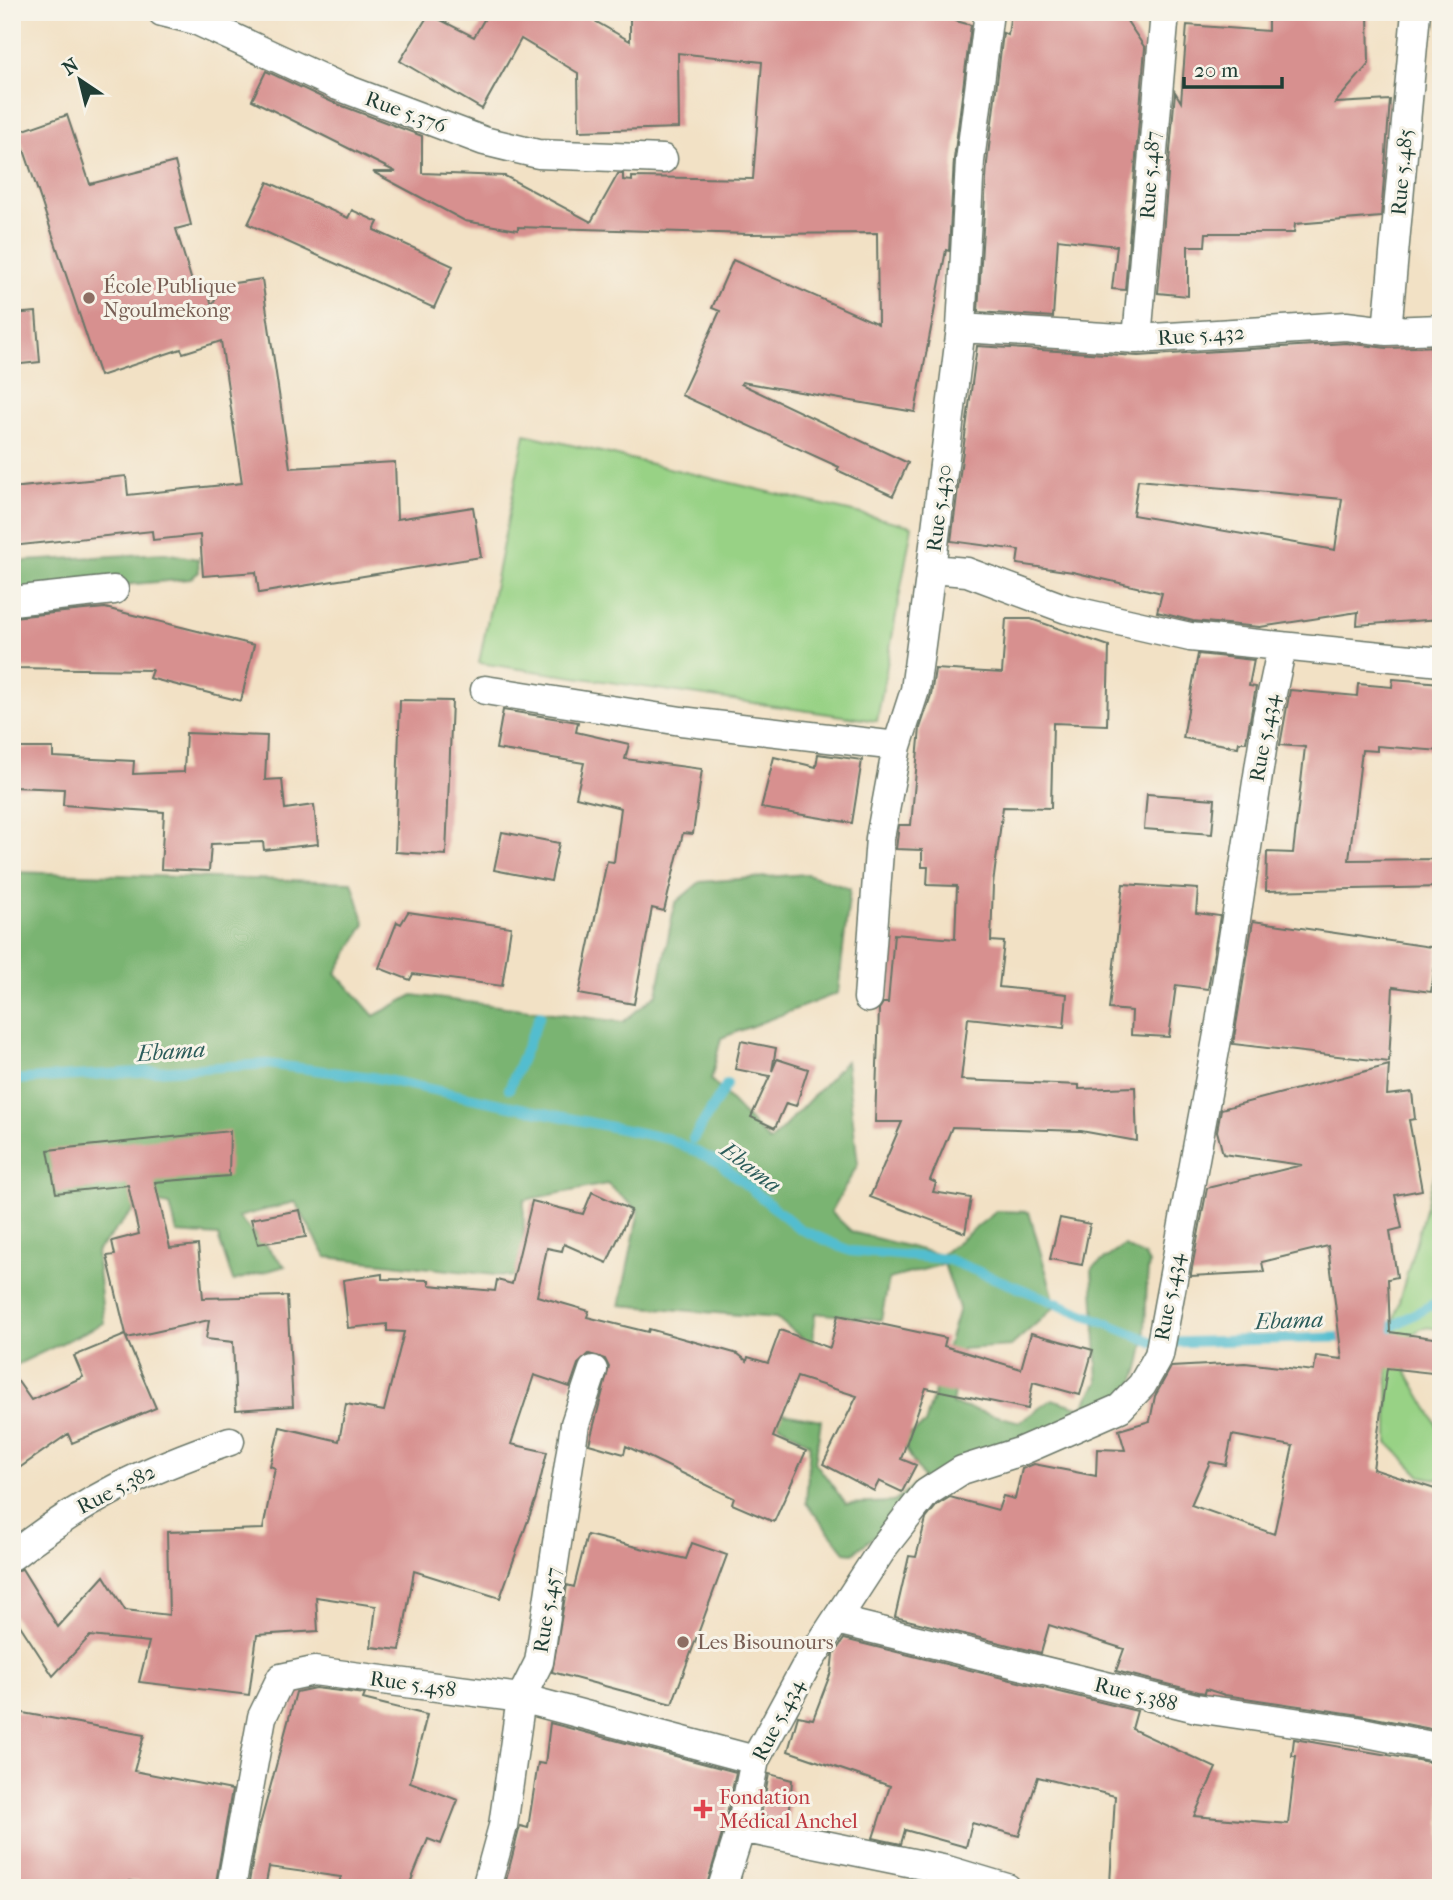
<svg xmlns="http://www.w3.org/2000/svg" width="1453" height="1900" viewBox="0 0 1453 1900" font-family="'IM FELL French Canon',serif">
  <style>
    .green { fill: #98d285; stroke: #5c885c; stroke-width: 2 }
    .forest { fill: #7ab472; stroke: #4c7853; stroke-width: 2 }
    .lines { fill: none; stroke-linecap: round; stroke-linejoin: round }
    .stream { stroke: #53bdcf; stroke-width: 10 }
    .building { fill: #d7908f; fill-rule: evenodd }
    .minor-casing { stroke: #697667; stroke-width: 31 }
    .minor { stroke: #fff; stroke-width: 28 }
    .education-dot { fill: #8d6e63; stroke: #f7f3e8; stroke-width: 2.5 }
    .health-dot { fill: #e0444e; stroke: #f7f3e8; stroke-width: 2.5 }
    .labels { text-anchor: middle; stroke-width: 6; stroke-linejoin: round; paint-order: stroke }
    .street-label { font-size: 21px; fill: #1f3d34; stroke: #f7f3e8 }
    .education-label { font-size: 21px; fill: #785e54; stroke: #f7f3e8; text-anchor: start }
    .health-label { font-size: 21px; fill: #be3a42; stroke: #f7f3e8; text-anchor: start }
    .water-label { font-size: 23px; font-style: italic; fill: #2c5d5b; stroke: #f7f3e8 }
  </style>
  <rect width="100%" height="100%" fill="#f7f3e8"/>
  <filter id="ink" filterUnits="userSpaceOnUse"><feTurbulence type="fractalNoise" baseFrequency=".0143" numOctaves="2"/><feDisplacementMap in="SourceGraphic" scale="14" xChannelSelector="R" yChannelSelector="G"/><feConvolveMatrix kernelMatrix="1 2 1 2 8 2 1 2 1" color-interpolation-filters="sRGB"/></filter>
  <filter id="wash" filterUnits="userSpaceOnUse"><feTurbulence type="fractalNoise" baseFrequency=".00686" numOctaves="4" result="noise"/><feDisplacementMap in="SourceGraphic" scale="28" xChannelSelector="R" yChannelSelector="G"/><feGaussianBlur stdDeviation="1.57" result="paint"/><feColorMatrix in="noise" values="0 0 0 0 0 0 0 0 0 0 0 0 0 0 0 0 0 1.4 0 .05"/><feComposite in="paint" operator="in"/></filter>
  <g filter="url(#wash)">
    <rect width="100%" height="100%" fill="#f2e1c5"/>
    <path class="green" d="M525,434L912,526L877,721L479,663Z
      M1441,1152V1329L1424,1327L1406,1338L1404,1367L1441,1432V1480L1421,1476L1388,1443V1341Z"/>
    <path class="forest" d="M165,553L198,559L199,572L190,579L12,595V566L25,561Z
      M12,872L352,882L365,924L336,973L374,1016L413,995L623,1022L657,994L675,903L700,882L807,874L850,889L838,993L721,1038L711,1080L770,1142L846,1061L858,1164L831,1212L852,1232L941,1255L997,1211L1029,1212L1056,1306L1011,1346L962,1349L952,1404L1020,1422L1052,1399L1082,1408L1098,1382L1092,1268L1124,1246L1145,1256L1149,1263C1143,1300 1150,1342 1136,1377C1129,1395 1115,1412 1105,1429L942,1484L853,1553L845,1552L806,1503L810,1444L752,1407L821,1420L815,1462L846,1504L893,1502L923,1478L901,1441L925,1424L959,1308L944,1264L889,1279L881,1320L815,1313L813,1346L776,1318L620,1305L639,1211L607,1184L524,1200L523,1278L326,1257L295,1202L238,1217L285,1266L233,1281L218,1236L177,1233L170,1205L142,1200L96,1252L104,1323L12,1367Z"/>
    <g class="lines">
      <path class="stream" d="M12,1080L267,1064L372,1077L669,1139L718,1162L800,1229L850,1251L947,1259L1155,1343L1350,1337
        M509,1089L540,1015
        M693,1139L727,1084
        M1378,1334L1441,1300"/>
    </g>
    <g id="blocks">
      <path class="building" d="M475,12H579L630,41V12H959L956,21L971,25L954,159L949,251L946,250L915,412L742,382L741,384L908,463L893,496L837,470L839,467L681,395L720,311L712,308L733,260L878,324L877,233L750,234L518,227V230L465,221L373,172H396L252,100L266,71L332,102L422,136V173L505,176L591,222L618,174H623V180L632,181V177L753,179L762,62L678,53L679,128L579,131L578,73L521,39L482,109L400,61L429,14L474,37L485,18Z
        M1011,12H1121L1145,48L1125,290L1112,289L1117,246L1058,239L1053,317L978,312L987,163L1003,33L1008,35Z
        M1368,13L1369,64L1335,103L1390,100L1381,217L1295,224L1294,233H1206L1205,246H1188V296L1158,293L1175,92L1181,102L1187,25L1268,31V15Z
        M67,115L90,184L175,162L191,225L176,229L194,288L207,287L212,306L221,285L262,279L290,468L395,462L397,519L473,507L481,557L259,593L256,572L203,576L200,535L153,540L152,531L12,546V488L126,476L128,495L242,483L221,341L183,353L181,349L100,376L18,132Z
        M268,182L348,218L352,210L378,222L374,230L453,266L434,308L248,224Z
        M36,312L40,362L12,365V314Z
        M1346,343L1387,348L1441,346V619L1357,625L1358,612L1260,627L1193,621L1157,612L1162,593L1073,572L1017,564L1019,550L951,541L977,346L1138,356ZM1138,480L1342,499L1335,550L1133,515Z
        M105,608L254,645L241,701L149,678L152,670L12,668V617Z
        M1006,619H1031L1109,646L1107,725L1053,723L1051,808L1003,807L993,884L991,941L1004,942L999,987L1067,994L1064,1028L968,1018L961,1080L1079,1085V1089L1135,1087L1137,1141L1081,1131L952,1127L930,1180L936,1183L933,1192L971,1198L965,1233L870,1197L902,1122H875L879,1009L883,1003H888L894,934L955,939L957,886L927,885L928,867H922V850L896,849L899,825H911L920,728L931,695L935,669L1002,673Z
        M1198,654L1254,660L1249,686L1256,687L1246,742H1239L1238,747L1183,738Z
        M1393,679L1441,683V751L1377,746V751L1362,750L1349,860L1441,859V887L1266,891L1267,852L1293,853L1305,747L1280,745L1290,690L1357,696L1358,684L1392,687Z
        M400,700L452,701L446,855L395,852Z
        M503,710L578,722L576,732L629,744L625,759L702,769L693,834L683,833L664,911L652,908L634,1004L579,994L607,861L614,862L621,808L576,797L584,763L496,749Z
        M186,733L267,736L265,780L282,779L285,809L314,805L318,844L264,850L263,842L211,844L209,871L161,869L164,812L63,805L64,789L12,787V748H53V757L134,761L133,774L184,772Z
        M818,754L862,760L852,823L761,808L774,757L816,767Z
        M1147,794L1215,799L1212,834L1144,829Z
        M502,832L559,843L551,881L494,870Z
        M1123,884L1198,889L1196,913L1220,916L1208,989L1176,985L1169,1037L1131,1035L1132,1011L1109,1009Z
        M408,912L511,927L502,986L413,974L410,980L379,968L397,922L401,924Z
        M1253,921L1438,948L1431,992L1393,987L1389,1062L1233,1044Z
        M741,1041L776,1048L772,1071L777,1059L808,1069L796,1106L786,1103L775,1128L751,1117L770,1076L735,1069Z
        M1389,1065L1387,1095L1412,1092L1415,1119L1409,1120L1422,1190L1395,1195L1402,1228L1390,1231L1397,1277L1388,1279L1390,1332L1441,1339V1374L1387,1368L1373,1469L1441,1491V1689L1431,1729L1360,1715L1225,1695L1206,1689L1205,1693L1199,1692L1116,1671L1124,1649L1049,1625L1041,1653L895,1617L909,1556L916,1557L926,1519L937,1505L950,1497L998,1510L1003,1496L1015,1499L1022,1469L1034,1464L1096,1476L1097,1449L1125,1450L1119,1430L1150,1421L1155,1396L1171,1367L1245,1363L1314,1371L1316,1356L1342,1359L1328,1246L1262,1262L1264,1272L1191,1276V1273L1207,1188L1302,1165L1223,1154L1217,1131L1221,1109ZM1232,1435L1293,1446L1274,1534L1191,1505L1210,1462L1226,1465Z
        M230,1131L229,1176L155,1182L170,1248L198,1245L203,1298L287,1296L293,1406L236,1410L233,1342L206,1339L209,1320L127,1338L107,1256L115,1255L112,1241L139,1234L128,1185L56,1193L48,1150Z
        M592,1192L631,1210L607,1263L564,1244L562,1251L547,1248L537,1296L589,1311L587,1317L648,1332L649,1329L738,1354L747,1361L748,1357L768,1363L780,1330L830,1348L838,1315L946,1338L944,1346L1021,1369L1031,1333L1093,1350L1080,1395L1033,1382L1028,1409L926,1388L901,1459L916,1465L902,1492L879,1481L874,1491L823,1464L857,1396L797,1377L773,1437L806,1451L774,1522L732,1504L734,1498L626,1446L624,1454L589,1444L609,1367L605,1359L589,1354L578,1364L570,1387L534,1375L511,1444L547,1452L536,1498L500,1598L414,1571L400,1650L371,1647L376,1606L316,1597L318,1631L257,1635L249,1695L139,1682L149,1642L90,1636L53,1676L12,1613V1572L22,1569L58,1627L104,1576L125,1610L169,1615L167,1532L263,1529L275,1468L270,1466L280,1427L339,1441L346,1404L384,1411L404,1332L387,1331V1324L348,1328L343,1280L382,1274V1279L429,1280V1285L495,1291L497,1280L512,1284L532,1201L583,1214Z
        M300,1210L306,1237L258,1244L251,1219Z
        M1060,1218L1090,1224L1082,1265L1050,1259Z
        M125,1335L156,1408L72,1443L68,1434L12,1473V1373L31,1400L83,1377L74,1356Z
        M587,1535L686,1559L692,1543L727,1555L672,1704L552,1672L567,1585L574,1587Z
        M844,1639L1137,1711L1132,1729L1216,1768L1194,1816L1288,1824L1296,1756H1292L1294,1739L1441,1764V1888H1171L1110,1884L1115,1796L1038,1777L1019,1836L972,1823L966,1847L905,1830L901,1844L873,1838L890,1786L788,1751L798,1716L813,1719L831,1672L833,1655Z
        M315,1688L365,1694L363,1699L427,1715L410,1782L458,1800L441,1844L428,1839L408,1888H337L341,1877L269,1867L265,1888H248L257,1836L296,1692Z
        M12,1711L144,1735L134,1771L232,1790L215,1888H184L130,1881L128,1888H12Z
        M550,1723L736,1772L725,1824L706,1888H504L520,1826L528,1828L538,1763L545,1764Z
        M769,1774L792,1780L789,1821L761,1815Z"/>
    </g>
  </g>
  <g filter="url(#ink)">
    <use href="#blocks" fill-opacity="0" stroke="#697667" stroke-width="2"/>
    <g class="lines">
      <defs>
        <path id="minor" d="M162,12L195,20L338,86L484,141L538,154L663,159
          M989,12L970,161L961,328L931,569L967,572L1066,609L1190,637L1441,662
          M961,328L1137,339L1346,326L1387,331L1441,329
          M1387,331L1416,12
          M1137,339L1165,12
          M12,601L114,590
          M485,690L681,721L897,746
          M868,998L880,838L897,746L915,690L931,569
          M12,1556C83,1500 145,1470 230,1441
          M836,1620L1196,1708L1357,1731L1441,1748
          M741,1828L947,1870L1007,1888
          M231,1888L262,1717L281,1678L314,1671L521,1698L755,1760
          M486,1888L503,1826L521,1698L539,1662L575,1424L593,1370
          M722,1888L741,1828L755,1760L806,1666L885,1545L926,1493L962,1470L1019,1452L1120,1408L1142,1385L1159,1355L1220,1023L1267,717L1282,646"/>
      </defs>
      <use href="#minor" class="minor-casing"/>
      <use href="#minor" class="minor"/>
    </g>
  </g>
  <g class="education-dot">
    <circle cx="89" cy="298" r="7"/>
    <circle cx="683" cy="1642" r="7"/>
  </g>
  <path class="health-dot" d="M699.5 1798.5h7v7h7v7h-7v7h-7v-7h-7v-7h7z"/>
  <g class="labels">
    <g class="street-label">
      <text transform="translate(406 112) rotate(20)" y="7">Rue 5.376</text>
      <text transform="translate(1402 172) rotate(-85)" y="7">Rue 5.485</text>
      <text transform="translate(1150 175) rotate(-86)" y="7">Rue 5.487</text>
      <text transform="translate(1201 335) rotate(-4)" y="7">Rue 5.432</text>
      <text transform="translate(939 508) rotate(-83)" y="7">Rue 5.430</text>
      <text transform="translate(1264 738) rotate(-80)" y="7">Rue 5.434</text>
      <text transform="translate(1169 1297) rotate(-80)" y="7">Rue 5.434</text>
      <text transform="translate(116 1489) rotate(-27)" y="7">Rue 5.382</text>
      <text transform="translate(547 1610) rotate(-81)" y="7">Rue 5.457</text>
      <text transform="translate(413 1684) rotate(8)" y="7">Rue 5.458</text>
      <text transform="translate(1136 1694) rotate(14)" y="7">Rue 5.388</text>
      <text transform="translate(778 1720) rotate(-63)" y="7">Rue 5.434</text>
    </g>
    <g class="education-label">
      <text x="103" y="293">École Publique<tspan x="103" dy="24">Ngoulmekong</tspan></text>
      <text x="697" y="1649">Les Bisounours</text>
    </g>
    <g class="health-label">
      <text x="719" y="1804">Fondation<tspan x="719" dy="24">Médical Anchel</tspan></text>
    </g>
    <g class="water-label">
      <text transform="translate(171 1051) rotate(-4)" y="8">Ebama</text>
      <text transform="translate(751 1167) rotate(37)" y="8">Ebama</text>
      <text transform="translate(1289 1320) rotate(-2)" y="8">Ebama</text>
    </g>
  </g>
  <rect width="1453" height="1900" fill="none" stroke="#f7f3e8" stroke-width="42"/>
  <g transform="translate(80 80) rotate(325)" stroke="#f7f3e8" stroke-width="5" paint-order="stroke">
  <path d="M0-5L12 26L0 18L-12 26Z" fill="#1f3d34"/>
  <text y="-10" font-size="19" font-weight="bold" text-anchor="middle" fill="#1f3d34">N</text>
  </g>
  <path d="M1184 77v10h98v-10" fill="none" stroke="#1f3d34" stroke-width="3.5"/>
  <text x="1194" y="77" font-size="21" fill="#1f3d34" stroke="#f7f3e8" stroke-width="5" paint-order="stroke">20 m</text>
</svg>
